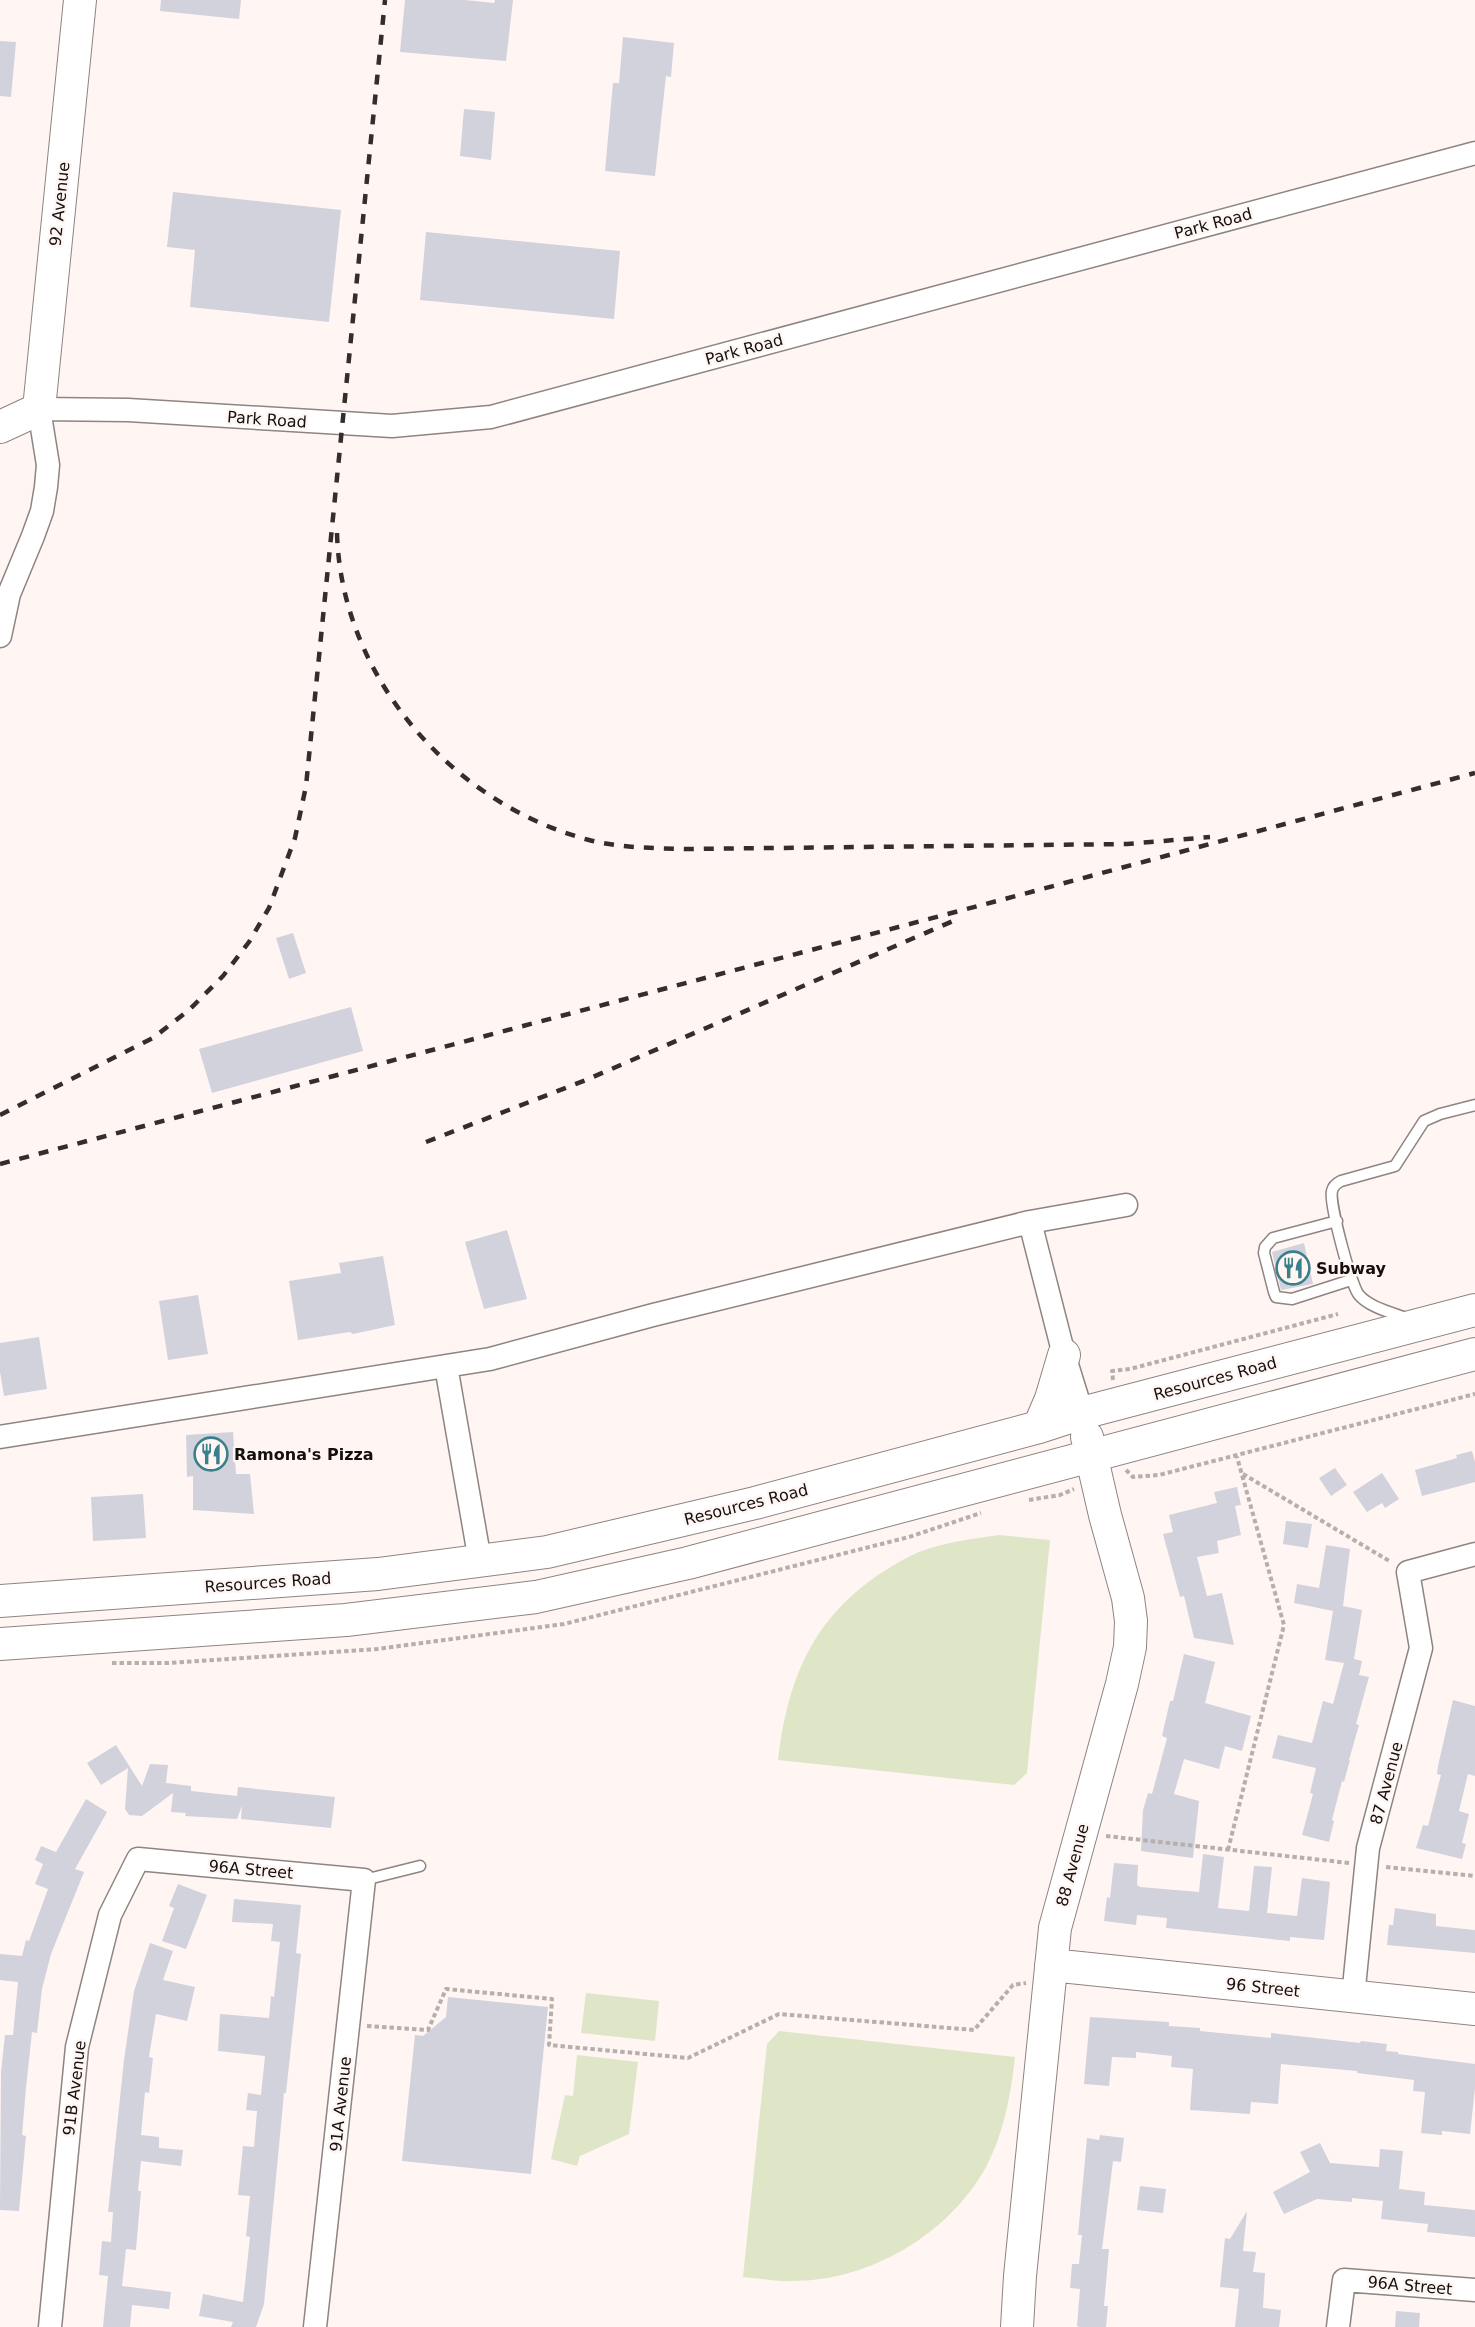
<svg xmlns="http://www.w3.org/2000/svg" width="1475" height="2327" viewBox="0 0 1475 2327" font-family="'DejaVu Sans',sans-serif">
  <style>
    .green { fill: #dfe6c8 }
    .building { fill: #d2d2dd }
    .lines { fill: none; stroke-linecap: round; stroke-linejoin: round }
    .lane-casing { stroke: #8e8480; stroke-width: 13 }
    .street-casing { stroke: #8e8480; stroke-width: 25 }
    .secondary-casing { stroke: #8e8480; stroke-width: 34 }
    .path { stroke: #b7afac; stroke-width: 4; stroke-dasharray: 4.5 3; stroke-linecap: butt }
    .lane { stroke: #fff; stroke-width: 10 }
    .street { stroke: #fff; stroke-width: 22 }
    .secondary { stroke: #fff; stroke-width: 32 }
    .rail { stroke: #332e2d; stroke-width: 4.5; stroke-dasharray: 10 10; stroke-linecap: butt }
    .labels { text-anchor: middle; stroke-width: 5; stroke-linejoin: round; paint-order: stroke }
    .street-label { font-size: 16px; fill: #14100f; stroke: #fff5f2 }
    .poi-label { font-size: 16px; font-weight: bold; fill: #14100f; stroke: #fff5f2; text-anchor: start }
  </style>
  <rect width="100%" height="100%" fill="#fff5f2"/>
  <path class="green" d="M999,1535L1050,1540L1027,1773L1014,1785L778,1760C787,1683 810,1623 875,1577C889,1568 904,1558 919,1552C945,1542 972,1539 999,1535Z
    M586,1993L659,2001L655,2041L581,2033Z
    M779,2031L1015,2057C1011,2094 1004,2133 986,2167C949,2234 870,2281 793,2281C777,2282 760,2278 743,2277L767,2044Z
    M577,2055L638,2062L629,2134L580,2156L577,2166L551,2159L565,2095L573,2096Z"/>
  <path class="building" d="M161,0H241L239,19L160,11Z
    M405,0H465L494,3L495,0H513L506,61L400,52Z
    M623,37L674,43L671,77L666,76L655,176L605,171L613,83H619Z
    M0,41L16,42L11,97L0,96Z
    M464,109L495,112L491,160L460,156Z
    M173,192L341,210L329,322L190,307L195,250L167,247Z
    M426,232L620,251L614,319L420,300Z
    M293,933L306,973L289,979L276,938Z
    M351,1007L363,1051L212,1093L199,1049Z
    M507,1230L527,1299L484,1309L465,1242Z
    M1304,1243L1313,1284L1281,1290L1272,1252Z
    M383,1256L395,1325L353,1334L350,1332L298,1340L289,1281L341,1273L339,1263Z
    M198,1295L208,1354L168,1360L159,1301Z
    M39,1337L47,1389L4,1396L0,1372V1343Z
    M233,1432L236,1474H250L254,1514L193,1510V1476L187,1477L186,1435Z
    M1472,1451L1475,1462V1482L1422,1496L1415,1470L1457,1458L1456,1455Z
    M1335,1468L1347,1485L1331,1496L1319,1478Z
    M1382,1473L1399,1499L1385,1508L1382,1503L1367,1512L1353,1492Z
    M1237,1487L1241,1505L1235,1506L1241,1535L1217,1541L1219,1553L1197,1557L1207,1596L1222,1593L1234,1645L1194,1638L1184,1596L1180,1597L1163,1534L1173,1532L1169,1515L1217,1503L1214,1492Z
    M143,1494L146,1538L93,1541L91,1497Z
    M1286,1521L1312,1524L1308,1548L1283,1544Z
    M1326,1545L1350,1549L1343,1606L1362,1610L1354,1659L1362,1661L1359,1675L1369,1677L1356,1724L1359,1725L1349,1760H1350L1344,1782L1342,1781L1332,1820L1334,1821L1329,1842L1302,1835L1313,1794L1310,1793L1316,1768L1272,1758L1278,1735L1312,1743L1323,1701L1333,1704L1344,1663L1325,1660L1333,1611L1294,1603L1297,1584L1319,1588Z
    M1184,1654L1215,1662L1205,1703L1251,1716L1242,1751L1225,1746L1219,1769L1184,1759L1174,1794L1199,1801L1193,1858L1141,1851L1143,1810L1148,1793L1152,1794L1167,1738L1162,1736L1170,1701H1173Z
    M1453,1700L1475,1706V1776L1468,1774L1459,1811L1469,1814L1462,1843L1466,1844L1462,1859L1416,1848L1423,1825L1428,1826L1441,1775L1437,1774L1438,1766Z
    M116,1745L142,1786L150,1764L168,1765L166,1783L191,1786V1791L237,1796L238,1787L335,1797L331,1828L241,1819L242,1806L237,1819L185,1816L186,1813L171,1812L173,1793L142,1816L129,1815L125,1809L128,1768L101,1785L87,1763Z
    M86,1799L107,1812L75,1869L84,1872L51,1954L42,1989L37,2033L32,2032L26,2088L22,2135L26,2136L19,2211L0,2210L1,2072L5,2035H13L18,1982L0,1980V1954L22,1956L26,1940L29,1941L48,1889L35,1884L43,1864L35,1860L41,1846L56,1852Z
    M1203,1854L1224,1857L1218,1908L1249,1911L1254,1866L1272,1867L1267,1913L1297,1916L1302,1878L1330,1882L1324,1940L1290,1937V1941L1166,1928L1167,1918L1137,1915L1136,1925L1104,1921L1107,1897L1110,1898L1114,1863L1138,1865L1137,1885L1140,1887L1199,1892Z
    M178,1884L207,1895L186,1949L162,1941L174,1908L169,1906Z
    M234,1899L301,1905L296,1953L301,1954L286,2093H284L264,2304L256,2327H231L233,2322L199,2316L203,2294L243,2302L250,2237L246,2236L250,2196L238,2195L243,2146L254,2147L257,2111L246,2110L248,2093L261,2095L265,2056L218,2051L220,2014L269,2018L271,1996L274,1997L280,1942L271,1941L273,1924L232,1922Z
    M1395,1908L1436,1914V1926L1475,1930V1953L1387,1945L1389,1925H1393Z
    M150,1943L173,1951L163,1980L195,1987L187,2021L156,2014L149,2057L153,2058L149,2093L145,2092L141,2135L159,2137V2148L183,2150L181,2166L141,2161L138,2191H141L136,2250L126,2249L122,2286L171,2292L169,2309L132,2305L130,2327H103L108,2276L99,2275L102,2241L111,2242L113,2212H108L124,2060L134,1991Z
    M448,1997L548,2007L531,2174L402,2161L415,2035L423,2036L446,2017Z
    M1090,2017L1169,2022V2026L1200,2028V2031L1271,2038V2033L1360,2043L1361,2041L1387,2044L1386,2051L1398,2052V2054L1475,2064V2088L1470,2134L1442,2131V2135L1421,2133L1425,2092L1413,2091L1414,2080L1357,2073V2071L1281,2064L1278,2104L1251,2102L1250,2114L1190,2110L1193,2069L1171,2067L1172,2056L1136,2052V2058L1112,2057L1109,2086L1084,2084Z
    M1100,2135L1124,2138L1121,2162L1113,2161L1102,2249H1109L1104,2306H1108L1106,2327H1080L1077,2326L1080,2289L1070,2288L1072,2264H1079L1082,2235H1078L1087,2138L1099,2140Z
    M1320,2143L1330,2163L1379,2167L1380,2149L1403,2151L1399,2189L1425,2192L1424,2205L1475,2210V2237L1427,2232L1428,2224L1381,2219L1383,2201L1352,2198V2202L1317,2199L1284,2214L1273,2192L1310,2172L1300,2152Z
    M1140,2186L1166,2189L1163,2213L1137,2210Z
    M1247,2211L1243,2251L1256,2252L1253,2272L1265,2273L1263,2308L1281,2310L1279,2327H1235L1239,2289L1220,2287L1225,2238L1230,2239Z
    M1396,2311L1420,2313L1419,2327H1395Z"/>
  <g class="lines">
    <defs>
      <path id="lane" d="M1337,1221L1273,1238L1265,1247L1264,1253L1274,1292L1276,1297L1292,1299L1351,1280
        M1409,1319C1394,1313 1370,1308 1359,1295C1351,1286 1329,1203 1332,1191C1333,1186 1337,1183 1341,1181L1395,1166L1424,1121L1440,1114L1475,1105
        M364,1880L420,1866"/>
      <path id="street" d="M0,636L9,594L33,536L42,511L46,487L48,465L39,409L128,410L392,426L491,417L1475,153
        M1030,1222L1064,1355L1082,1413
        M446,1366L480,1561
        M0,1437L490,1359L653,1315L1030,1222L1126,1205
        M1353,1997L1368,1848L1421,1648L1408,1572L1475,1554
        M50,2327L77,2047L110,1915L138,1859L364,1880L315,2327
        M1338,2327L1344,2280L1475,2290"/>
      <path id="secondary" d="M0,427L39,409L80,0
        M1039,1427L1051,1399L1064,1355
        M0,1601L378,1574L547,1552L755,1503L1039,1427L1082,1413L1475,1310
        M0,1644L346,1620L536,1597L688,1563L1475,1354
        M1051,1965L1475,2009
        M1017,2327L1020,2276L1055,1928L1122,1684L1130,1647L1131,1621L1128,1598L1105,1515L1087,1437"/>
    </defs>
    <use href="#lane" class="lane-casing"/>
    <use href="#street" class="street-casing"/>
    <use href="#secondary" class="secondary-casing"/>
    <path class="path" d="M1113,1380L1112,1371L1130,1369L1338,1314
      M1126,1470L1133,1477L1159,1475L1475,1394
      M1243,1474L1391,1562
      M1029,1500L1060,1495L1074,1489
      M112,1663H170L377,1649L564,1624L909,1537L981,1513
      M1106,1836L1349,1863
      M1228,1850L1284,1625L1237,1457
      M1386,1867L1475,1876
      M367,2026L428,2030L446,1989L552,1999L549,2045L688,2058L779,2014L974,2030L1013,1985L1026,1983"/>
    <use href="#lane" class="lane"/>
    <use href="#street" class="street"/>
    <use href="#secondary" class="secondary"/>
    <path class="rail" d="M337,533C341,677 452,804 589,840C620,848 653,848 685,849L1127,844L1210,837
      M0,1115L153,1038L189,1010L223,976L249,942L269,908L295,838L306,786L385,0
      M426,1142L586,1080L960,918
      M0,1164L1031,892L1475,773"/>
  </g>
  <defs>
    <symbol id="restaurant-ring" viewBox="-11 -11 22 22"><circle r="9.5" fill="#fff5f2" stroke="#3a7f8c" stroke-width="1.5"/><path d="M-5-6h1v4h1v-4h1v4h1v-4h1v5L-1.5 .5V6h-2V.5L-5-1ZM5-6V6H3V1.5H1.5Q1.5-4 5-6Z" fill="#3a7f8c"/></symbol>
  </defs>
  <g fill-rule="evenodd">
    <use href="#restaurant-ring" x="1274" y="1249" width="38" height="38"/>
    <use href="#restaurant-ring" x="192" y="1435" width="38" height="38"/>
  </g>
  <g class="labels">
    <g class="street-label">
      <text transform="translate(59 204) rotate(-84)" y="6">92 Avenue</text>
      <text transform="translate(1213 223) rotate(-15)" y="6">Park Road</text>
      <text transform="translate(744 349) rotate(-15)" y="6">Park Road</text>
      <text transform="translate(267 419) rotate(4)" y="6">Park Road</text>
      <text transform="translate(1215 1378) rotate(-15)" y="6">Resources Road</text>
      <text transform="translate(746 1504) rotate(-14)" y="6">Resources Road</text>
      <text transform="translate(268 1582) rotate(-4)" y="6">Resources Road</text>
      <text transform="translate(1386 1783) rotate(-75)" y="6">87 Avenue</text>
      <text transform="translate(1072 1865) rotate(-75)" y="6">88 Avenue</text>
      <text transform="translate(251 1869) rotate(5)" y="6">96A Street</text>
      <text transform="translate(1263 1987) rotate(6)" y="6">96 Street</text>
      <text transform="translate(74 2088) rotate(-83)" y="6">91B Avenue</text>
      <text transform="translate(340 2104) rotate(-84)" y="6">91A Avenue</text>
      <text transform="translate(1410 2285) rotate(5)" y="6">96A Street</text>
    </g>
    <g class="poi-label">
      <text x="1316" y="1274">Subway</text>
      <text x="234" y="1460">Ramona's Pizza</text>
    </g>
  </g>
</svg>
